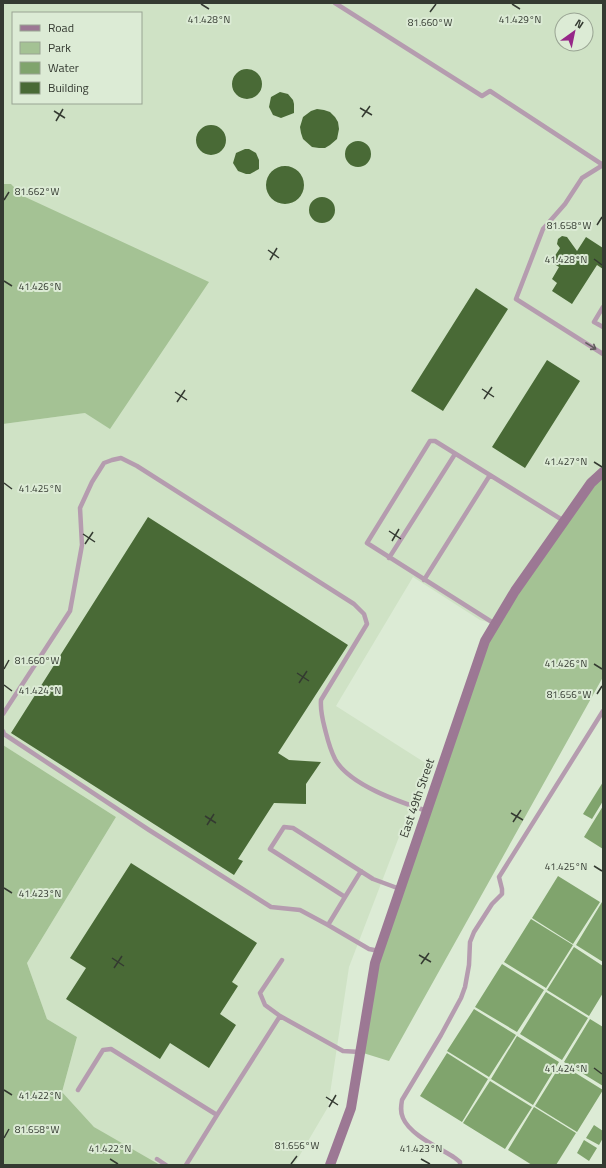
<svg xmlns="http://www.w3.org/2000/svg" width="606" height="1168" viewBox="0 0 606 1168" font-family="'Titillium Web',sans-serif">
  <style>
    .built { fill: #cfe2c5; fill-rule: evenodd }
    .green { fill: #a4c294 }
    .water { fill: #80a46d }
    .building { fill: #496a36 }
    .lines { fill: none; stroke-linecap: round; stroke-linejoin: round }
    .lane { stroke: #b59caf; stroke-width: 4.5 }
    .secondary { stroke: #9c7894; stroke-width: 10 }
    .oneway { stroke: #615c5d }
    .ticks { fill: none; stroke: #343a31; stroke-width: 1.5 }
    .labels { text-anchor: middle; stroke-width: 4; stroke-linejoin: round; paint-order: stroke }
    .street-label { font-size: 12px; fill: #343a31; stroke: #dcebd5 }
    .ticks-label { font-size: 10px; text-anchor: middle; fill: #343a31; stroke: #dcebd5; stroke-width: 4; stroke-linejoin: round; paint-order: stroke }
  </style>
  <rect width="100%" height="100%" fill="#dcebd5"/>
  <path class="built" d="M3,3H603V472L495,624L480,620L413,577L336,706L427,764L349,967L328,1107L294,1165H153L94,1127L62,1092L77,1037L47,1019L27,963L116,817L3,745V424L85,413L57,234L11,184H3ZM13,13H141V103H13ZM562,20H586V44H562Z"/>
  <path class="green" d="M3,184H11L23,196L209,282L110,429L85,413L3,424Z
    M603,472V677L389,1061L360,1052L375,963L485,641Z
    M3,745L116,817L27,963L47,1019L77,1037L62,1092L94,1127L160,1165H3Z"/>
  <path class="water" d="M603,782V801L592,819L583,814Z
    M603,806V849L584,837Z
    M558,876L600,902L573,944L532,918Z
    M602,902L603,903V962L576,945Z
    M531,919L573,945L546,988L504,962Z
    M574,947L603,966V993L589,1016L547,990Z
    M502,964L544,990L517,1032L475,1007Z
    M546,992L588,1018L562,1060L520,1034Z
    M474,1009L516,1035L489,1077L447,1051Z
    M590,1019L603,1027V1086L564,1062Z
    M517,1036L559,1062L533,1105L491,1079Z
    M447,1053L488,1079L462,1122L420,1096Z
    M561,1064L603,1090L577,1132L535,1106Z
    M490,1081L532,1107L505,1149L463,1123Z
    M534,1107L576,1133L556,1165H532L508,1150Z
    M594,1125L603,1131V1138L599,1145L586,1138Z
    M584,1140L597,1148L589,1161L577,1153Z"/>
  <path class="building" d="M232 84a15 15 0 1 1 30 0a15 15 0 1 1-30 0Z
    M280,92L288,94L293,100L294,104V113L281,118L273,115L269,107L271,97Z
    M317,109L324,110L330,112L335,117L338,122L339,129L337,139L330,145L325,148H319L312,147L303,139L301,133L300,127L303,117L311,111Z
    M196 140a15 15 0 1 1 30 0a15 15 0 1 1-30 0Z
    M345 154a13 13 0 1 1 26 0a13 13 0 1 1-26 0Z
    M245,149H249L256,153L259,160V169L250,174H246L238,171L233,163L236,153Z
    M266 185a19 19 0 1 1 38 0a19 19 0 1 1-38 0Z
    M309 210a13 13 0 1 1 26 0a13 13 0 1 1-26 0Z
    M562,236L567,237L577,251L586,237L603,248V269L597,265L572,304L552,291L557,283L552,279L559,267L551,262L560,248L557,244L558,239Z
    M476,288L508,309L443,411L411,391Z
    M547,360L580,381L525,468L492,447Z
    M148,517L348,645L278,753L289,760L321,762L306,784V804L274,803L238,859L243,861L234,875L11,733Z
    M131,863L257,943L232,982L238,986L220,1014L236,1025L209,1068L170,1043L160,1059L66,999L86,968L70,958Z"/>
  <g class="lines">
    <path class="lane" d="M335,3L482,96L490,91L603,165
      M603,165L582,178L565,204L543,229L516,299L603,354
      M603,307L594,322L603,327
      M389,558L455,454
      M424,580L490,475
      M495,624L367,543L430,441H435L564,521
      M3,714L70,611L82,545L80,508L92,482L104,463L112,460L121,458L137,466L354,604L364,614L367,624L321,700C320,712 323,721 326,733C328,741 331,751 335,759C349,785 400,802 427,811
      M3,731L4,734L149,830L271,907L300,910L328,925
      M361,871L345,897L270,849L284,827L293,828L373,879L400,889
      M345,897L328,925L369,949L379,951
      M280,1016L265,1005L260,993L282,960
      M78,1090L103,1050L111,1049L217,1115L280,1016L343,1051L360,1052
      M157,1159L166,1165
      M186,1165L217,1115
      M460,1165V1162L455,1158C440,1148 410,1135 403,1118C400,1112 401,1106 402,1100L441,1035L461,998L465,987L469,965L470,942L474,932L492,904L502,894V889L499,877L603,711"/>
    <path class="secondary" d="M330,1165L351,1108L375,963L485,641L515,591L591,483L603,472"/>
  </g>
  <defs><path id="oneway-shaft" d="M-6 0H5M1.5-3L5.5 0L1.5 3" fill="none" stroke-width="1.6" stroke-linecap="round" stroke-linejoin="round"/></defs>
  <use class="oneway" href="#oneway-shaft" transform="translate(591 346) rotate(32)"/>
  <path class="ticks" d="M201,4L209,9M512,4L520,9M430,12L436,4M360,108L372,115M54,111L65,118M362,117L370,106M56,121L63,109M4,200L9,192M597,225L602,217M268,250L279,258M594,259L602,265M270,260L277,248M4,281L12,286M482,389L494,397M175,392L187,400M484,399L492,387M177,402L185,390M594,462L602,467M4,483L12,489M389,531L401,539M83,534L95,542M392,541L399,529M85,544L93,532M594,664L602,669M4,669L9,660M297,673L309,681M299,683L307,671M4,685L12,691M597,694L602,686M511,813L523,820M205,816L216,823M513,822L521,810M207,825L214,814M594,866L602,871M4,888L12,893M419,955L431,962M112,958L124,966M421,964L429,953M114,968L122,956M594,1068L602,1074M4,1090L12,1095M326,1097L338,1105M329,1107L336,1095M4,1138L9,1129M110,1159L118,1164M421,1159L430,1164M291,1164L297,1156"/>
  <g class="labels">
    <g class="street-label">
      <text transform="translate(417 798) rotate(-71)" y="4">East 49th Street</text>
    </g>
  </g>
  <g class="ticks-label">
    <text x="520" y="23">41.429°N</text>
    <text x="209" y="23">41.428°N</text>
    <text x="430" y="26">81.660°W</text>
    <text x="37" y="195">81.662°W</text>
    <text x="569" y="229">81.658°W</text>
    <text x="566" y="263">41.428°N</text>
    <text x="40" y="290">41.426°N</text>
    <text x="566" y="465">41.427°N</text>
    <text x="40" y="492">41.425°N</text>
    <text x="37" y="664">81.660°W</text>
    <text x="566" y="667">41.426°N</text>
    <text x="40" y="694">41.424°N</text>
    <text x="569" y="698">81.656°W</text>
    <text x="566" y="870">41.425°N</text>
    <text x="40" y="897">41.423°N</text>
    <text x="566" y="1072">41.424°N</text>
    <text x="40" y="1099">41.422°N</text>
    <text x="37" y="1133">81.658°W</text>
    <text x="297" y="1149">81.656°W</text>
    <text x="110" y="1152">41.422°N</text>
    <text x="421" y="1152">41.423°N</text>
  </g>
  <rect width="606" height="1168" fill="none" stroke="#343a31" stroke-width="8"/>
  <rect x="12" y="12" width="130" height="92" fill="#dcebd5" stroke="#99a493"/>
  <rect x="20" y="25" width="20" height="6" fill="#9c7894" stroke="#99a493"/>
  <text x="48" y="32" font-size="12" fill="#343a31">Road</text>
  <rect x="20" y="42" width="20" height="12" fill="#a4c294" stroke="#99a493"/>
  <text x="48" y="52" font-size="12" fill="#343a31">Park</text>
  <rect x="20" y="62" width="20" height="12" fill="#80a46d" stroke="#99a493"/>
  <text x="48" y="72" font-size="12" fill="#343a31">Water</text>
  <rect x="20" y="82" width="20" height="12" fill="#496a36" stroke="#99a493"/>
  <text x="48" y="92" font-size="12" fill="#343a31">Building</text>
  <g transform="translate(574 32) rotate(33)"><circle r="19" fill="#dcebd5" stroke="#99a493"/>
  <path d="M0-3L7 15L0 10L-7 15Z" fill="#962788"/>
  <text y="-6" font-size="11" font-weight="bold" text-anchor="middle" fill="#343a31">N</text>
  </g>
</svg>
